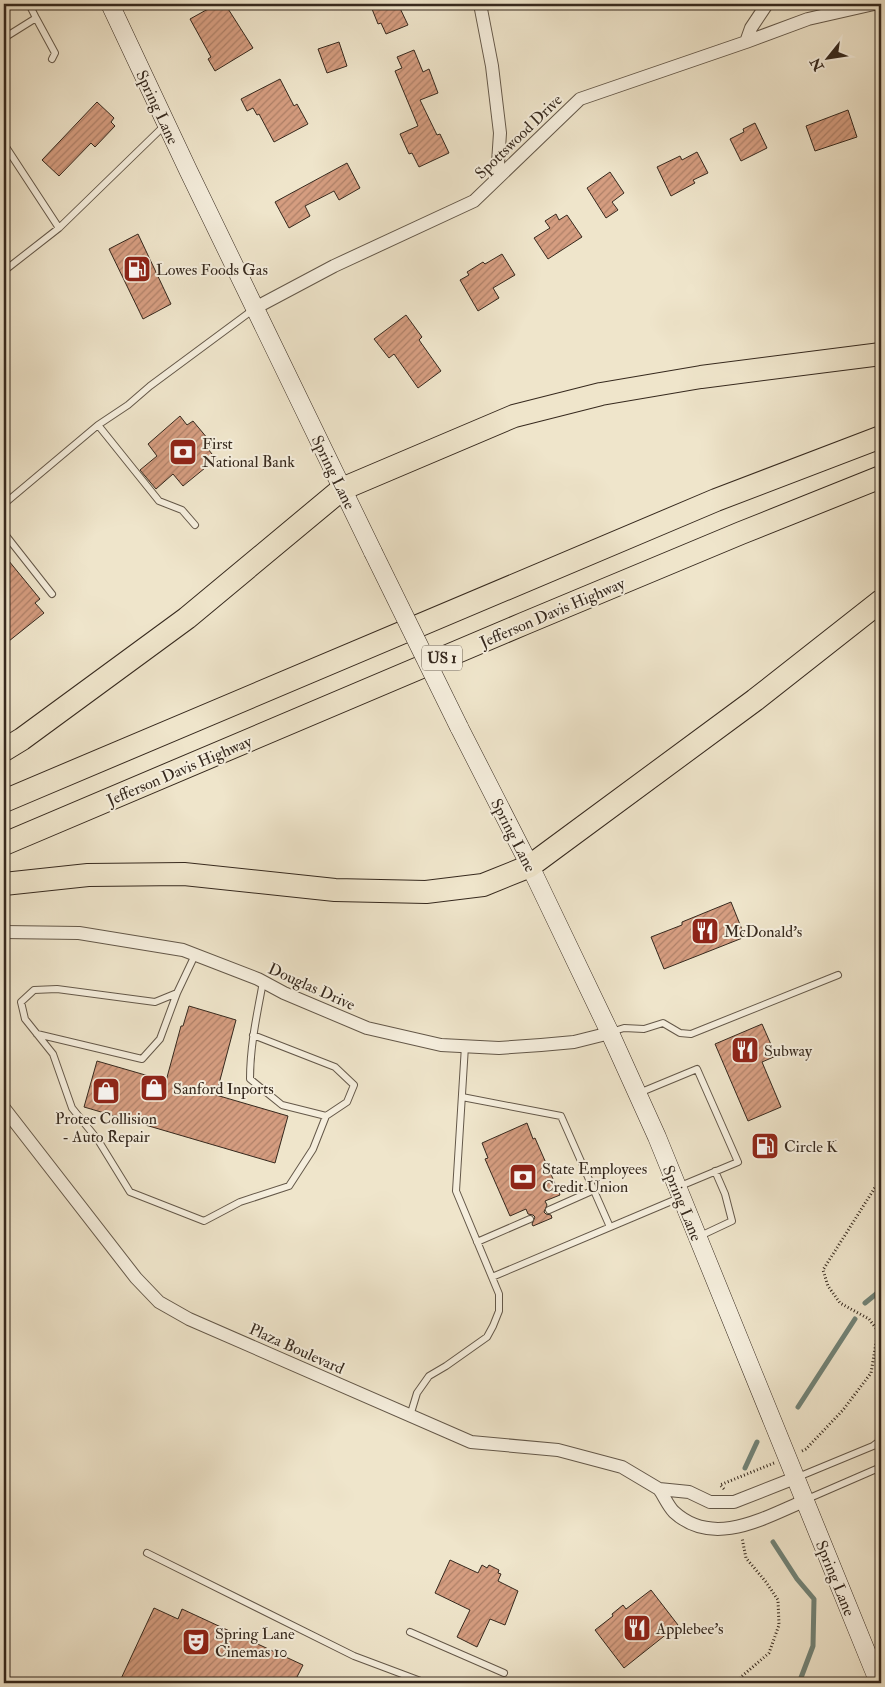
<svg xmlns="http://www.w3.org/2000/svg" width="885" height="1687" viewBox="0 0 885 1687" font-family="'IM FELL Double Pica',serif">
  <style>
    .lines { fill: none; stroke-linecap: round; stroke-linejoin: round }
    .stream { stroke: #728377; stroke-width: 5 }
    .building { fill: url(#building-hatch); stroke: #36291e }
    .lane-casing { stroke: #645849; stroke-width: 8 }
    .street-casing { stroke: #645849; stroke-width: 14 }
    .secondary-casing { stroke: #36291e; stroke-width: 19 }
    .highway-casing { stroke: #36291e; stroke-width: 24 }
    .path { stroke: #36291e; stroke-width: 3; stroke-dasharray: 1 2.5; stroke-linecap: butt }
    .lane { stroke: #f5eedd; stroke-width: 6 }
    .street { stroke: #f5eedd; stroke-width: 12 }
    .secondary { stroke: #f5eedd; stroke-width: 18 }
    .highway { stroke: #efe5cb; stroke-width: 22 }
    .secondary-bridge-casing { stroke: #36291e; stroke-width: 19; stroke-linecap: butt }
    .secondary-bridge { stroke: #f5eedd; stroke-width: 18 }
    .labels { text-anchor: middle; stroke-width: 4; stroke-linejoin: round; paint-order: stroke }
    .shield { fill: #f5eedd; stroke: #6f6457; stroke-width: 1 }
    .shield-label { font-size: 15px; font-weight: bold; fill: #36291e }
    .street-label { font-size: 16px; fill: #36291e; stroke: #f5eedd }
    .poi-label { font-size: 16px; fill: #36291e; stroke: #f5eedd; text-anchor: start }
  </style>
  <defs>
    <pattern id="building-hatch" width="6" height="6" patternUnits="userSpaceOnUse" patternTransform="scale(1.25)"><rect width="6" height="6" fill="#d59d80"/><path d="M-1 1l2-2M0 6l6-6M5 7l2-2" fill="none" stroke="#ae8068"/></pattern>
  </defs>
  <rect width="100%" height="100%" fill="#efe5cb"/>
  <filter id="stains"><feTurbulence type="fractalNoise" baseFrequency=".004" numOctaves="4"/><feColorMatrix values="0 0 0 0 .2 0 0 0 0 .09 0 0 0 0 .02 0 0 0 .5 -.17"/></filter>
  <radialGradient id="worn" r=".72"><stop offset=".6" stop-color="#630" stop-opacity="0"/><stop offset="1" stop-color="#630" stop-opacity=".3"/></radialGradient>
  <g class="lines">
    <path class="stream" d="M865,1303L881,1290
      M798,1407L855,1319
      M745,1468L757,1442
      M773,1542L797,1579L814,1599L813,1646L799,1683"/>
  </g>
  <path class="building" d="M217,4H225L253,48L215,71L208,59L211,57L190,19Z
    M370,4H398L408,25L386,34L381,23L378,24Z
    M339,42L347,66L327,73L318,49Z
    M414,50L423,72L429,69L438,93L420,100L437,135L440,134L449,153L419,167L412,153L409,154L400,134L418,126L395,71L402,68L397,57Z
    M280,79L294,106L297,104L308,124L274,142L259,114L257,115L253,108L247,111L241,99Z
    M97,102L114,118L111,122L115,126L95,147L91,143L59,176L42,160Z
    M848,110L857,137L815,151L806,126Z
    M755,123L767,148L741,161L730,139L744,132L743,129Z
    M697,152L708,173L693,180L695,183L671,196L657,167L680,156L682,160Z
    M347,163L360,188L339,200L334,191L305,206L310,216L289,228L275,202Z
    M610,172L624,193L612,202L618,210L606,218L587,188Z
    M556,214L559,220L567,215L582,237L548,259L534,238L550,228L545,221Z
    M138,234L171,304L143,319L109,249Z
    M502,254L515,275L493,288L499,298L478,311L460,280L469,275L467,272L483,262L485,264Z
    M406,315L422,337L419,340L441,371L418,388L394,354L389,358L374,339Z
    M180,416L187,425L193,421L213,445L208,449L216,459L183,486L173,474L156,489L140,470L157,456L148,444Z
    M4,555L40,599L35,603L44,613L4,645Z
    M731,902L745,937L664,969L651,937L682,925V922Z
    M189,1006L236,1020L216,1095L288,1116L275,1163L84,1107L97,1061L166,1081L181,1026H183Z
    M762,1024L776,1056L762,1062L781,1107L748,1121L715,1044Z
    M527,1123L533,1139L535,1138L560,1195L545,1201L547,1205L544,1212L546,1214L551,1215L552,1218L533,1226L532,1224L535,1217L533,1215L528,1214L526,1209L510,1216L485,1159L488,1158L482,1143Z
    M450,1560L478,1573L482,1565L487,1568L489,1565L499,1570L498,1573L501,1574L498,1581L518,1591L505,1625L490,1619L477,1647L457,1637L470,1610L435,1593Z
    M651,1590L678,1625L624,1668L595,1630L613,1616L612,1614L623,1605L626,1609Z
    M154,1608L178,1619L182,1609L303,1665L294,1683H119Z"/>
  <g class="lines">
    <defs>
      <path id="lane" d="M36,18L55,53L52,59
        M4,38L36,18L29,4
        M4,144L59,228
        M4,271L59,228L165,125
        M98,425L159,501L182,510L195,525
        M4,504L98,425L128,405L150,386L254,309
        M4,533L52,594
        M195,955L177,993L155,1002L57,989L34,990L21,1002L25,1019L53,1054L72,1108L98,1140L130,1192L204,1221L240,1202L289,1186L313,1149L326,1116
        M611,1032L624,1028L644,1029L663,1023L680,1033L691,1034L838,975
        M37,1034L142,1059L160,1039L177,993
        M253,1035L335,1067L354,1085L347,1102L326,1116L282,1105L250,1079C250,1046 257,1014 263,982
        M639,1093L697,1069L738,1162L678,1187
        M462,1097L561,1116L610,1227
        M549,1210L594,1190
        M698,1237L732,1221L725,1194L715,1171
        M477,1242L530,1219
        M492,1277L679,1198
        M410,1416L417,1393L429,1376L446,1366L487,1337L493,1326L499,1311V1294L456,1191L465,1046
        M798,1477L873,1446L881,1440
        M805,1500L881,1467
        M147,1553L354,1656L426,1683
        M410,1632L504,1673"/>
      <path id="street" d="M480,4L492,66L500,133L497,178
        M746,42L751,28L767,4
        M255,308L334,266L474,201L580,99L746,42L808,19L874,4
        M4,932L79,933L183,950L258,979L284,993L367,1028L441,1045L499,1048L541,1045L574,1042L610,1033
        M4,1108L136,1278L159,1302L189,1319L471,1442L558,1450L622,1467L659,1489L689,1492L710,1502H734L795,1478
        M659,1489C664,1496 668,1506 674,1512C713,1548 764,1518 804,1501"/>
      <path id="secondary" d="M110,4L188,170L373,552
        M459,727L530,866L610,1033L657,1137L879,1683"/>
      <path id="highway" d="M4,750L22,739L187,618L342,489L514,416L601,394L701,377L881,354
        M4,801L716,500L881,437
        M4,844L523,624L741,533L881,477
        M4,884L88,875L184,874L335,890L426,892L483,885L530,866L755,700L881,601"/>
    </defs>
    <use href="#lane" class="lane-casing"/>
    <use href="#street" class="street-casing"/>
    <use href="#secondary" class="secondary-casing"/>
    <use href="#highway" class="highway-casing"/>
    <path class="path" d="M802,1451L806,1449L843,1410L871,1373L878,1331L869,1319L840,1303L828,1286L823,1270L881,1178
      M724,1489L720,1485L774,1463
      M734,1683L769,1653L779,1625L778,1600L766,1582L746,1558L742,1538"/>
    <use href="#lane" class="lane"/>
    <use href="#street" class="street"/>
    <use href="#secondary" class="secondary"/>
    <use href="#highway" class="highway"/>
    <defs>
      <path id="secondary-bridge" d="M373,552L459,727"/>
    </defs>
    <use href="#secondary-bridge" class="secondary-bridge-casing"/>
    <use href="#secondary-bridge" class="secondary-bridge"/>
  </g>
  <defs>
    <symbol id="fuel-square" viewBox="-11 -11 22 22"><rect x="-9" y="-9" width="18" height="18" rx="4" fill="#8f2418" stroke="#f5eedd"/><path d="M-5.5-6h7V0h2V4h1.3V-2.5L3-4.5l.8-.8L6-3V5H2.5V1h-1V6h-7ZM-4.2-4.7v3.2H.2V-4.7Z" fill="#fff"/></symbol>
    <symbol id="bank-square" viewBox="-11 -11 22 22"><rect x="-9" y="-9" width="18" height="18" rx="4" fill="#8f2418" stroke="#f5eedd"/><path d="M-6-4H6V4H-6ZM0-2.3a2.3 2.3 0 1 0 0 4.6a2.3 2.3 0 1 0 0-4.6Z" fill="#fff"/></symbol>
    <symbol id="restaurant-square" viewBox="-11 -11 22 22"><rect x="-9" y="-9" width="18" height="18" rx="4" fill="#8f2418" stroke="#f5eedd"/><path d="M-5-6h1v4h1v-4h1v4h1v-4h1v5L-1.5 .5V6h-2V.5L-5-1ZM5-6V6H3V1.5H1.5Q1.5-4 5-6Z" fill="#fff"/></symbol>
    <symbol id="shop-square" viewBox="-11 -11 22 22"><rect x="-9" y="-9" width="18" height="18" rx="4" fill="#8f2418" stroke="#f5eedd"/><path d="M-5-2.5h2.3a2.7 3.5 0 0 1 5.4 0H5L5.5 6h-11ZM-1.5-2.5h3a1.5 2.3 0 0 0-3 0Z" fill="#fff"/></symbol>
    <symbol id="theatre-square" viewBox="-11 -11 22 22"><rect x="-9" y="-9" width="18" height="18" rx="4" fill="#8f2418" stroke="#f5eedd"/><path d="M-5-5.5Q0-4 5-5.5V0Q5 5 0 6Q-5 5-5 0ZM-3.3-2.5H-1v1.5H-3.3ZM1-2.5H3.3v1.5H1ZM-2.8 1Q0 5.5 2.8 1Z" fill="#fff"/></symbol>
  </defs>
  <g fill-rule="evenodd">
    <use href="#fuel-square" x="121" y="253" width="32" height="32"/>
    <use href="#bank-square" x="167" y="436" width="32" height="32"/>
    <use href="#restaurant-square" x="689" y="915" width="32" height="32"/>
    <use href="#restaurant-square" x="729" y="1034" width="32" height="32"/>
    <use href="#shop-square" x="138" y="1072" width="32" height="32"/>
    <use href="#shop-square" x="90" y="1075" width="32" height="32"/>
    <use href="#fuel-square" x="749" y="1130" width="32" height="32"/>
    <use href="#bank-square" x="507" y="1161" width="32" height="32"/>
    <use href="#restaurant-square" x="621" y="1612" width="32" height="32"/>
    <use href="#theatre-square" x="180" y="1626" width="32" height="32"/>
  </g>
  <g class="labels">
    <rect class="shield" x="422" y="645.5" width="40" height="25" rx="4"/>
    <g class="shield-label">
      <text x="442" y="663">US 1</text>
    </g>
    <g class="street-label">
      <text transform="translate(158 107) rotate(65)" y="6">Spring Lane</text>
      <text transform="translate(518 136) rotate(-44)" y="6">Spottswood Drive</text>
      <text transform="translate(334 472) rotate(64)" y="6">Spring Lane</text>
      <text transform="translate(552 612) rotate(-23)" y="6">Jefferson Davis Highway</text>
      <text transform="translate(179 770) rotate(-23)" y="6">Jefferson Davis Highway</text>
      <text transform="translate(514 835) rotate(63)" y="6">Spring Lane</text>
      <text transform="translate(312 986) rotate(24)" y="6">Douglas Drive</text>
      <text transform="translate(683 1203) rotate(68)" y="6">Spring Lane</text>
      <text transform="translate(297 1348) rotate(24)" y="6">Plaza Boulevard</text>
      <text transform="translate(836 1578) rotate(68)" y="6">Spring Lane</text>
    </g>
    <g class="poi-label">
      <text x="156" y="275">Lowes Foods Gas</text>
      <text x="202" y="449">First<tspan x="202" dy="18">National Bank</tspan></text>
      <text x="724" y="937">McDonald's</text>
      <text x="764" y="1056">Subway</text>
      <text x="173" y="1094">Sanford Inports</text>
      <text x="106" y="1124" text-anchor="middle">Protec Collision<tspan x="106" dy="18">- Auto Repair</tspan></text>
      <text x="784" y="1152">Circle K</text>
      <text x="542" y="1174">State Employees<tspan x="542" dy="18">Credit Union</tspan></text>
      <text x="656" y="1634">Applebee's</text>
      <text x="215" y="1639">Spring Lane<tspan x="215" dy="18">Cinemas 10</tspan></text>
    </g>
  </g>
  <rect width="885" height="1687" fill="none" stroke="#efe5cb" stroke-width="20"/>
  <rect x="5" y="5" width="875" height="1677" fill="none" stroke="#36291e" stroke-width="2.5"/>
  <rect x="10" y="10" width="865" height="1667" fill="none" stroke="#36291e"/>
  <g transform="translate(828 58) rotate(240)" stroke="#f5eedd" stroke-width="4" paint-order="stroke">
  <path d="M0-4L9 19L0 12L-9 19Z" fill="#36291e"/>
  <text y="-8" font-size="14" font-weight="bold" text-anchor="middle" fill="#36291e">N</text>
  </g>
  <rect width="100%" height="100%" filter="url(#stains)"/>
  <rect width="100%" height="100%" fill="url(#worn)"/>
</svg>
